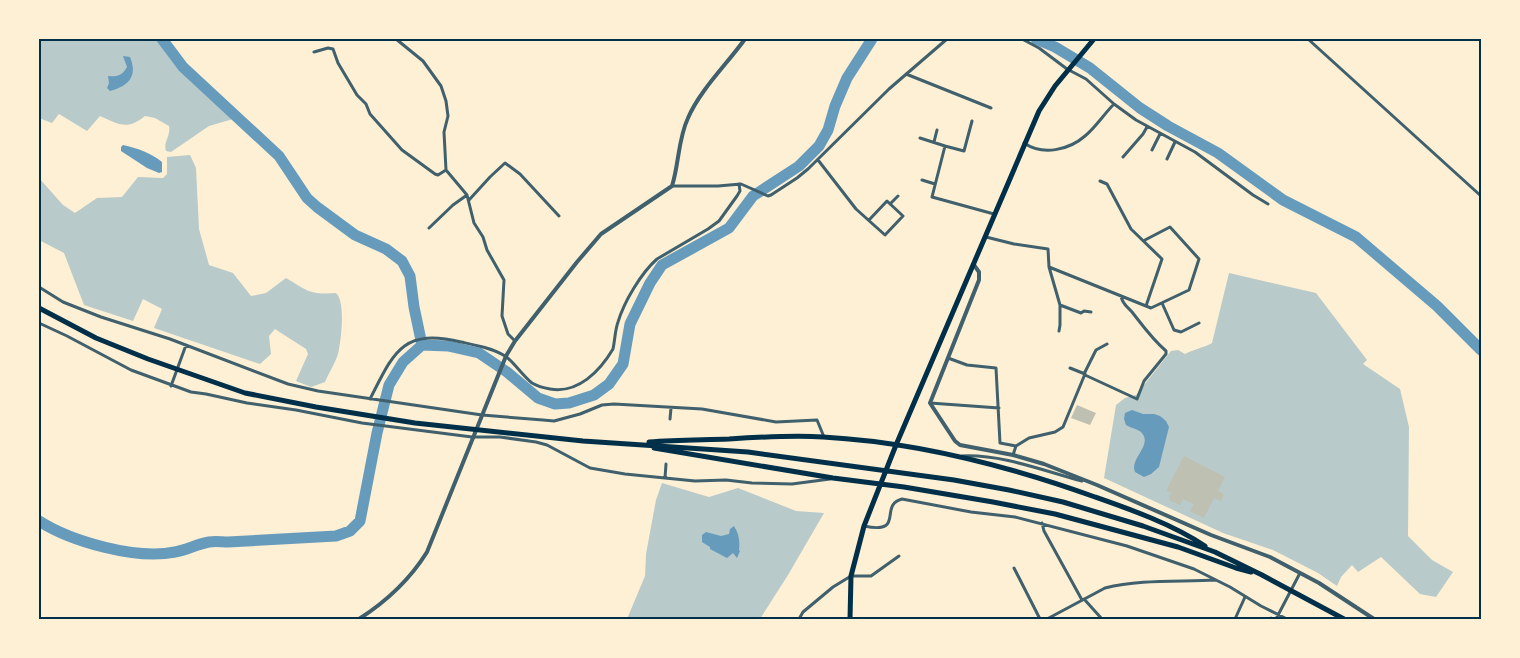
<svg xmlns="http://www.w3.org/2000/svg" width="1520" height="658" viewBox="0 0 1520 658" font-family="'Space Grotesk',sans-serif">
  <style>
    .green { fill: #b9caca }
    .water { fill: #669bbc }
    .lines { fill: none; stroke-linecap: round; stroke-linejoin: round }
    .river { stroke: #669bbc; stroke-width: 11 }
    .building { fill: #bec0b2 }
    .minor { stroke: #3f606c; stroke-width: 3 }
    .tertiary { stroke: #3f606c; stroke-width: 4 }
    .trunk { stroke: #003049; stroke-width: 5 }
    .neatline { fill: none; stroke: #003049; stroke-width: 2 }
  </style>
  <rect width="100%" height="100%" fill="#fdf0d5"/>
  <path class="green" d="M39,39H158L172,60L233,119L209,126L171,152L166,151C163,142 171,136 169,126L155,118L145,116C127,131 118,124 100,116L87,131L59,114L52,123L39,118Z
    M190,155L196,168L199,229L209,265L233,273L251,296L266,293L286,278C308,291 309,295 336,293C346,302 341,341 338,354C335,363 329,373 325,382L311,387L296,381L308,354L306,349L275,329L269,336L271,354L260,364L154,328L162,309L143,299L133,321L84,305L64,253L39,240V178L63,205L75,213L97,198L122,197L138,177L163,178L167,174V157Z
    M1229,273L1316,293L1367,360L1363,364L1400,389L1409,427L1408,536L1432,560L1453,572L1436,597L1420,594L1381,557L1358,572L1352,565L1341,577L1337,586L1318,573L1273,550L1223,533L1104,478L1116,405L1125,398L1136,395L1171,351L1178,350L1185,354C1194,349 1203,348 1212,343Z
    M662,483L709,497L738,488L796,511L824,513L788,575L760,619H627L645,576L646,554L656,500Z"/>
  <path class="water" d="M123,56L130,57C138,76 129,86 110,91L107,88L109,83L108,76C117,77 122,76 127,67Z
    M123,145C137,148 151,153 162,162V172L159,173L147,168L121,151V147Z
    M1132,410L1143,414H1154L1160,416L1166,421L1169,427L1159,467L1151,474L1144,477L1135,472C1129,458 1154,445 1141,432C1137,429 1131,428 1126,425L1124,419L1125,413Z
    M734,526C739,534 740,541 739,550L740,551L737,558L733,553L727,558L710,549V547L702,542V535L706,532L721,536L729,534L730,529Z"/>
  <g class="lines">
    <path class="river" d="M162,39L183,67L279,156L307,198L317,207L355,235L386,249L402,261L410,276L414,307L422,345
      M1036,39L1055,47L1090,68L1140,108L1168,126L1218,153L1283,200L1356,237L1437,306L1481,350
      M39,521C72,542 137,560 175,552C187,550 197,544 209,542C215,541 222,542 228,542L336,536L350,531L360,521L377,433L389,385L403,362L422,345L448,346L479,353L507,372L538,398L555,404L569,403L594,395L609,384L623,364L630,324L650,283L662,265L729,228L753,196L799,166L819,146L828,130L835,106L847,78L872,39"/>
  </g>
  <path class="building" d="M1077,405L1096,413L1090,425L1071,418Z
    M1184,456L1225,477L1218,491L1224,494L1221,501L1214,498L1204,518L1190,511L1194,504L1183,499L1180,505L1169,500L1170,497L1168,496L1172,493L1166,491Z"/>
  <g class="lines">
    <path class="minor" d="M396,39L423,61L441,86L446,101L448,116L444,132L446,170L467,195L474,223L483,237L487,250L504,280L502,316L508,334L515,341
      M1022,39L1039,48L1067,69L1086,79L1114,104L1136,120L1195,152L1253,195L1268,204
      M1308,39L1481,196
      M314,52L328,48L333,49L338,63L357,95L366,104L370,114L402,150L435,174L438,175L446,170
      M906,74L991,108
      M920,138L945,146L932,197L994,214
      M934,142L937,130
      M1024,143C1043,156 1069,150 1085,136C1096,127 1104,114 1114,104
      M945,146L964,151L972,121
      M1152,150L1160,134
      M1123,157L1143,134L1147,127
      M1167,159L1175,142
      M818,160L856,209L885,235L903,216L887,201L869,220
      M922,180L935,184
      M672,186H718L741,184L768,196L771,195L797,178L808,169L889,89L947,39
      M469,200L490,177L505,163L520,174L559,216
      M890,204L898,196
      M429,228L453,205L467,195
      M986,237L1014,244L1048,249L1049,267L1146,306L1162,259L1131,229L1107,184L1100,181
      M1145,240L1170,227L1199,259L1189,290L1151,308L1146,306
      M1049,267L1060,305L1081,313L1084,311L1091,312
      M39,287L63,302L101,317L170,339L288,384L318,391L482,415L543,420L554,421L580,414L602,405L614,404L702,409L776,422L817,420L824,437
      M1162,303L1174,330L1181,332L1199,323
      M39,323L67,336L131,370L191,392L206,394L247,403L296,410L362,423L472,437H500L536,442L547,445L590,468L625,474L695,481L726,480L752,483L792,484L830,479
      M1059,331L1060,325V305
      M948,358L967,365L996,368L1000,443L1016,446L1013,455
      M1084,374L1096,350L1107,344
      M1085,375L1137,399L1144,381L1166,354V351C1152,339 1143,326 1132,312C1127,306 1122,304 1121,296
      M171,386L186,345
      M370,399C394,352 402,328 461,342C475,345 492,348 505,356C512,360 523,376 532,383C537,386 544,388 550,389C578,394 600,371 613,349C615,340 615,330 618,322C624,302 641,273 657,259L708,229L719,221L737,196L740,191L739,184
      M930,403L999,408
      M670,419L671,408
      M1016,446L1029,438L1055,432L1063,427L1085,374L1070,368
      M962,456C1002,454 1044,471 1082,481
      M665,478L666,464
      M1042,523L1044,531L1082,600
      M864,526C906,535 878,505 902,499L971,512L1015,517L1127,546L1194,569L1230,587L1261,606L1287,619
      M1014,568L1040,619
      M1084,599L1102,619
      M799,619L803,612L833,587L851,576H871L899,556
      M1047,619L1105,588C1140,579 1179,582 1216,580
      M1235,619L1245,597
      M1270,619L1271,618
      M1276,619L1300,573"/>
    <path class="tertiary" d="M974,265L979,272V280L930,403L955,441L960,445L1013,455L1044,464L1097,485L1211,535L1270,557L1319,583L1374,619
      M359,619C387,601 409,581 427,552L506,356L515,341L577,262L601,234L672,186C679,164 678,139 688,118C700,90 727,64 745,39"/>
    <path class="trunk" d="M39,308L96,338L148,359L245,393L316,407L415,423L583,441L748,452L954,480L1009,490L1063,502L1143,526L1215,552L1262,575L1344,619
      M649,442C676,440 702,440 729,439C760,437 791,435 823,437C914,442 1009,466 1095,497C1132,510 1172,524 1205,546
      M654,448L833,478L904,487L993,502L1055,514L1178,547L1236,568L1251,572
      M850,619L851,576L864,526L896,445L1039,111L1055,86L1094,39"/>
  </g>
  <rect width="1520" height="658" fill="none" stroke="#fdf0d5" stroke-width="80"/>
  <rect x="40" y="40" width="1440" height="578" class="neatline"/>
</svg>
